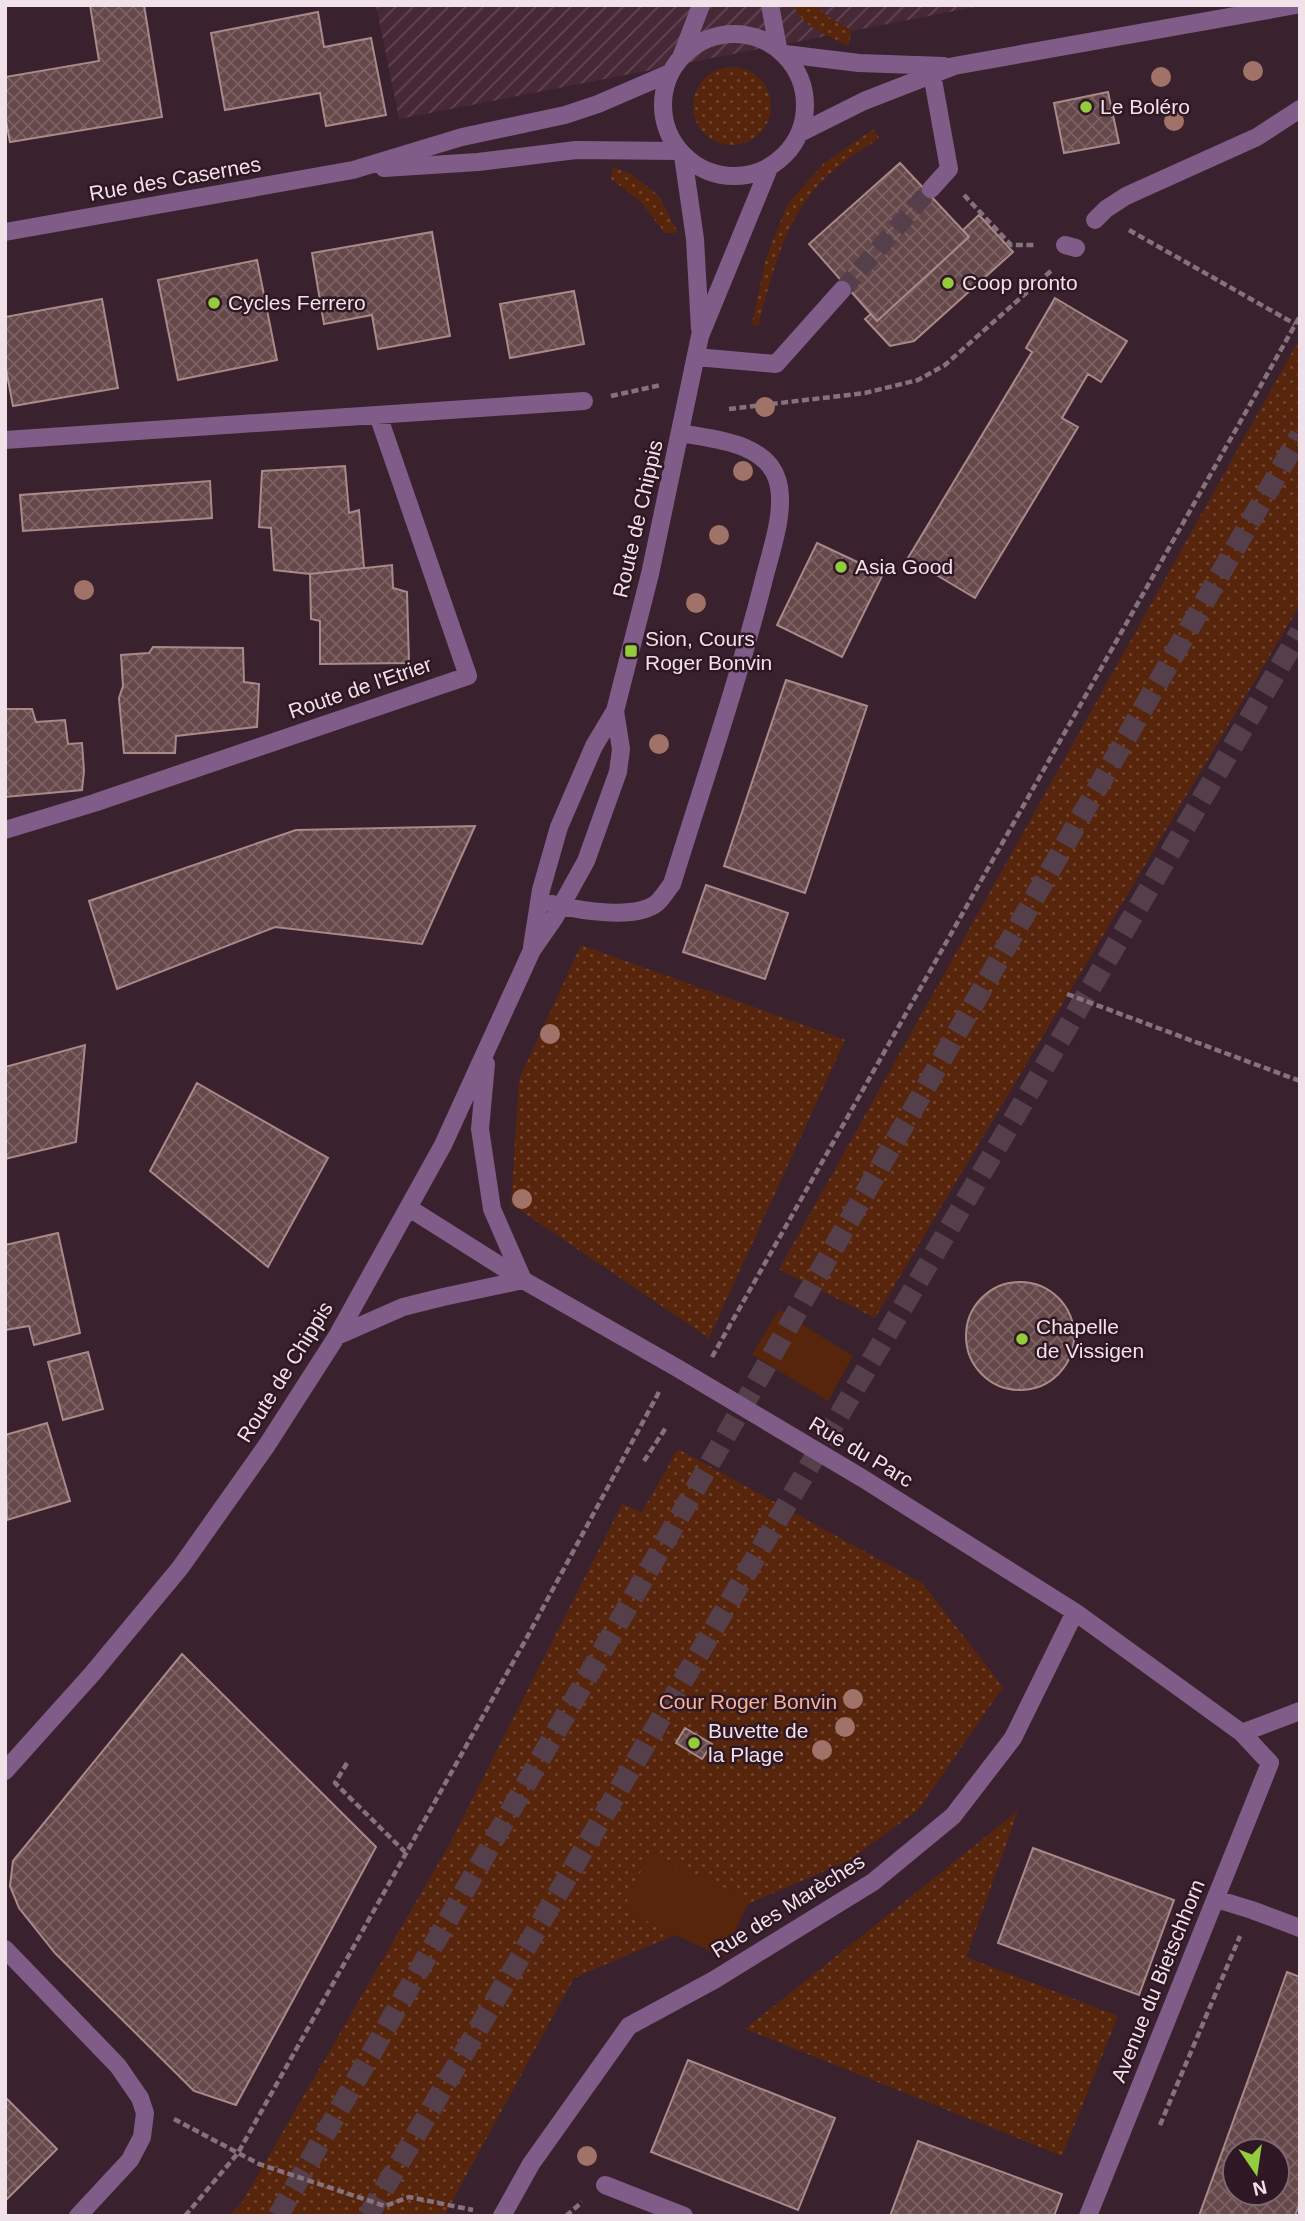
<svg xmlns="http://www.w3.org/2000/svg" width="1305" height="2221" viewBox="0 0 1305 2221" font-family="Helvetica,sans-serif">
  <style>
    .industrial { fill: url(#industrial-furrows) }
    .grass { fill: url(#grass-dots) }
    .pitch { fill: #57250c }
    .building { fill: url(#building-cross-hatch); stroke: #aa898a; stroke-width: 2; fill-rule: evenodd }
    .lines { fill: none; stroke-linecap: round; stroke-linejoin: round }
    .minor-tunnel { stroke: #553f4a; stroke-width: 18; stroke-dasharray: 18 9; stroke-linecap: butt }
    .highway-tunnel { stroke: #553f4a; stroke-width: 21; stroke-dasharray: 21 10; stroke-linecap: butt }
    .path { stroke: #86727c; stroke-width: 4.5; stroke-dasharray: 7 3.5; stroke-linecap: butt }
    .minor { stroke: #805c88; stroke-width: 18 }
    .tree { fill: #a17267 }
    .poi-dot { fill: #93cc3d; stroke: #2f1824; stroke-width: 2.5 }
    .labels { text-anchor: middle; stroke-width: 5; stroke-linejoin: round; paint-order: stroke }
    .poi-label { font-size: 21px; fill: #f1e1e8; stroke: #2f1824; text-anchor: start }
    .street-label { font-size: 21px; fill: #f1e1e8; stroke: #2f1824 }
    .park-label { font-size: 21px; fill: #f6b395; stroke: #2f1824 }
  </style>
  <defs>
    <pattern id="industrial-furrows" width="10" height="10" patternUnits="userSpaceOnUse" patternTransform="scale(1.75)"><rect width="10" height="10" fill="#462837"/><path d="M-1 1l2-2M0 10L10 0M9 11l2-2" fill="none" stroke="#614754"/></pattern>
    <pattern id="grass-dots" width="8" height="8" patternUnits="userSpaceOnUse" patternTransform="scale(1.75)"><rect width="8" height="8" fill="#57250c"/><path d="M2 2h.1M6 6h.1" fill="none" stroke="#70442f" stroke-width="1.8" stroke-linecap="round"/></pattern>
    <pattern id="building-cross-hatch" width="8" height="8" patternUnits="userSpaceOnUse" patternTransform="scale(1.75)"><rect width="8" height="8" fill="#654849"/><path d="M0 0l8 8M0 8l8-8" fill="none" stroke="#7c6263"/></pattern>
  </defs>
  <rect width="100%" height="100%" fill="#39222e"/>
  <path class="industrial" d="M376,5H985L399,119Z"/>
  <path class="grass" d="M793,5H816L827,16L851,30L849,46C828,36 804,28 793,5Z
    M693 106a39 39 0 1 1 78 0a39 39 0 1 1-78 0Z
    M874,129L879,138C866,147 851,156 839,166C787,206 774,267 758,326L752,325L766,258L787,205L824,163Z
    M613,167L631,174L659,196L677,231L676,233H665L641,202L611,179Z
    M1300,338V605L875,1318L779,1269Z
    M581,945L845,1040L709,1338L511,1204L519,1080Z
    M678,1449L922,1583L1003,1687L918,1810L848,1861L574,1978L444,2216H228L241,2204L449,1845L622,1504L642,1512Z
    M1018,1811L966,1957L1118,2016L1062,2156L745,2029Z"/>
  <path class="pitch" d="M779,1310L853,1356L828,1401L752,1354Z
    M650,1852L750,1900L722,1957L623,1910Z"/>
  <path class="building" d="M90,5H144L162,117L10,142L5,116V77L99,61Z
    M318,12L324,47L371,38L386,115L326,126L320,93L225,110L211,33Z
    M1108,92L1119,143L1064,153L1054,103Z
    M900,163L969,237L877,321L809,244Z
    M979,215L1013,252L914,341L890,346L865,319L871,314L877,321L969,237L963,230Z
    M432,232L450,336L378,349L372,315L324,324L312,253Z
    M257,260L277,360L178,380L158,280Z
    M574,291L584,344L510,358L500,304Z
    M1055,298L1127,341L1101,382L1088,374L1062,418L1078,427L975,598L908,558L1032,352L1026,348Z
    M102,299L118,388L13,406L5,364V317Z
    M345,466L349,513L359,510L364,568L310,574L274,570L271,528L259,527L262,471Z
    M210,481L212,518L23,531L20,495Z
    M817,543L883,574L842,657L777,625Z
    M392,565L393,588L407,592L409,663L320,664V621L311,619L310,574Z
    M153,647L243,648L244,682L259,684L257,727L176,736L175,753H124L119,698L123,686L121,655L149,653Z
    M786,680L867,706L805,893L724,866Z
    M5,709H32L36,722L65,720L68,744L82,743L84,771L82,790L5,797Z
    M475,826L422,944L275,927L117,989L89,901L296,830Z
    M706,885L788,913L765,979L683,952Z
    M85,1045L76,1142L5,1159V1067Z
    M197,1083L328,1158L268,1267L150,1171Z
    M58,1233L80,1333L34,1345L29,1326L5,1330V1245Z
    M966 1336a54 54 0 1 1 108 0a54 54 0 1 1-108 0Z
    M88,1352L103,1409L63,1420L48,1362Z
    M47,1423L70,1501L7,1520L5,1435Z
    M182,1654L376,1847L236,2105L194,2091L55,1953L19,1908L10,1886L13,1861Z
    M685,1728L712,1744L702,1759L676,1743Z
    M1033,1848L1174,1900L1139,1995L998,1943Z
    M1287,1972L1300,1977V2202L1295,2216H1199ZM1235,2151H1277V2193H1235Z
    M688,2060L835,2118L798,2210L651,2152Z
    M5,2097L57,2149L5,2201Z
    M918,2141L1062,2194L1054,2216H890Z"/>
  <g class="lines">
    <path class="minor-tunnel" d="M842,290L931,189"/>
    <path class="highway-tunnel" d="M278,2216L1300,435
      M368,2216L1300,632"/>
    <path class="path" d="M964,195L1011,245H1035
      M1129,230L1295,324
      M611,396L661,385
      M729,409L865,393L918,380L945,365L1052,270
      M1067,994L1300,1081
      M712,1357L1300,316
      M644,1461L667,1426
      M347,1763L335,1783L405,1852
      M174,2119L259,2164L385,2206L409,2197L473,2210
      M1160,2125L1240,1936
      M185,2216L238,2153L525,1641L659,1392L661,1393
      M566,2216L582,2202"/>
    <path class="minor" d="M770,5L778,48
      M663 105a71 71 0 1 1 142 0a71 71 0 1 1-142 0Z
      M785,54L859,63L944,66
      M682,55L701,5
      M800,133L864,101L954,66L1296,5
      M683,156L695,239L700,329
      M384,168L478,162L576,150L679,151
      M931,189L949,169L932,74
      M1095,220L1106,209L1126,196L1257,137L1300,109
      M5,232L353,170L462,137L565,115L598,104L670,73
      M1065,245L1076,248
      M696,357L776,364L842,290
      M5,440L584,401
      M5,830L94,803L468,676L378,415
      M552,904C578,910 637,921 658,902C663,897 667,890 672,884C703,784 737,685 763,583C770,553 787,510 777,479C765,442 712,439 680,433
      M532,947L541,890L559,827L594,746L615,711L650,574L700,336L769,168
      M486,1064L480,1129L492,1209L523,1280
      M409,1208L523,1280L679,1369L862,1478L1075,1612L1242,1733L1270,1763L1088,2216
      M337,1336L403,1307L443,1297L523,1280
      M1242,1733L1300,1711
      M5,1771L92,1674L180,1568L267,1445L337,1336L443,1145L532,950L555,917L586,861L618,772L621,749L615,711
      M1216,1899L1252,1910L1300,1928
      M5,1949L118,2066L140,2098L145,2113L142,2137L130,2160L78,2216
      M605,2185L684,2216
      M502,2216L531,2164L629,2026L714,1980L873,1882L953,1816L1013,1738L1075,1612"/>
  </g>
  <g class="tree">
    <circle cx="1253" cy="71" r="10"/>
    <circle cx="1161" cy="77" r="10"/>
    <circle cx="1174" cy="121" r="10"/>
    <circle cx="765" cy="407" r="10"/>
    <circle cx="743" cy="471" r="10"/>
    <circle cx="719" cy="535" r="10"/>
    <circle cx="84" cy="590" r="10"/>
    <circle cx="696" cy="603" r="10"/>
    <circle cx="659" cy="744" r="10"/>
    <circle cx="550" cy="1034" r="10"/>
    <circle cx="522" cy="1199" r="10"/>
    <circle cx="853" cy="1699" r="10"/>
    <circle cx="845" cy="1727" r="10"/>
    <circle cx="822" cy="1750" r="10"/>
    <circle cx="587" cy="2156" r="10"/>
  </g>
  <g class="poi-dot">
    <circle cx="1086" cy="107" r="7"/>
    <circle cx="948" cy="283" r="7"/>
    <circle cx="214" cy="303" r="7"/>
    <circle cx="841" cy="567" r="7"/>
    <rect x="624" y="644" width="14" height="14" rx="3.5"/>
    <circle cx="1022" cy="1339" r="7"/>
    <circle cx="694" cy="1743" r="7"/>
  </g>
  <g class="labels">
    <g class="poi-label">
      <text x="1100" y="114">Le Boléro</text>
      <text x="962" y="290">Coop pronto</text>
      <text x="228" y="310">Cycles Ferrero</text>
      <text x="855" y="574">Asia Good</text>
      <text x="645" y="646">Sion, Cours<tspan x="645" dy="24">Roger Bonvin</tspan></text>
      <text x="1036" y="1334">Chapelle<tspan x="1036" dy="24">de Vissigen</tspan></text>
      <text x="708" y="1738">Buvette de<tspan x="708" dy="24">la Plage</tspan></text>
    </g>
    <g class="street-label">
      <text transform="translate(175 179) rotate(-10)" y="7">Rue des Casernes</text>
      <text transform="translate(638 519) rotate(-77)" y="7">Route de Chippis</text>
      <text transform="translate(360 688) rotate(-19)" y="7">Route de l'Etrier</text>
      <text transform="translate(285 1372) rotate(-58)" y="7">Route de Chippis</text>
      <text transform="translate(861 1452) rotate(31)" y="7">Rue du Parc</text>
      <text transform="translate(788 1906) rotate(-32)" y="7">Rue des Marèches</text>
      <text transform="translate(1158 1981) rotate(-68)" y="7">Avenue du Bietschhorn</text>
    </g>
    <g class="park-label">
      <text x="748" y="1709">Cour Roger Bonvin</text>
    </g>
  </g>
  <rect width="1305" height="2221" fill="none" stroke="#f1e1e8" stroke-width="14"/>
  <g transform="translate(1256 2172) rotate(167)"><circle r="33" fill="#2f1824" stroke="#7d6872" stroke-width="2"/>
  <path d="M0-5L12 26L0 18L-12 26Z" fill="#93cc3d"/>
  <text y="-10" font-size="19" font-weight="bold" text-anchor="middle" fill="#f1e1e8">N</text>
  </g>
</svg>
